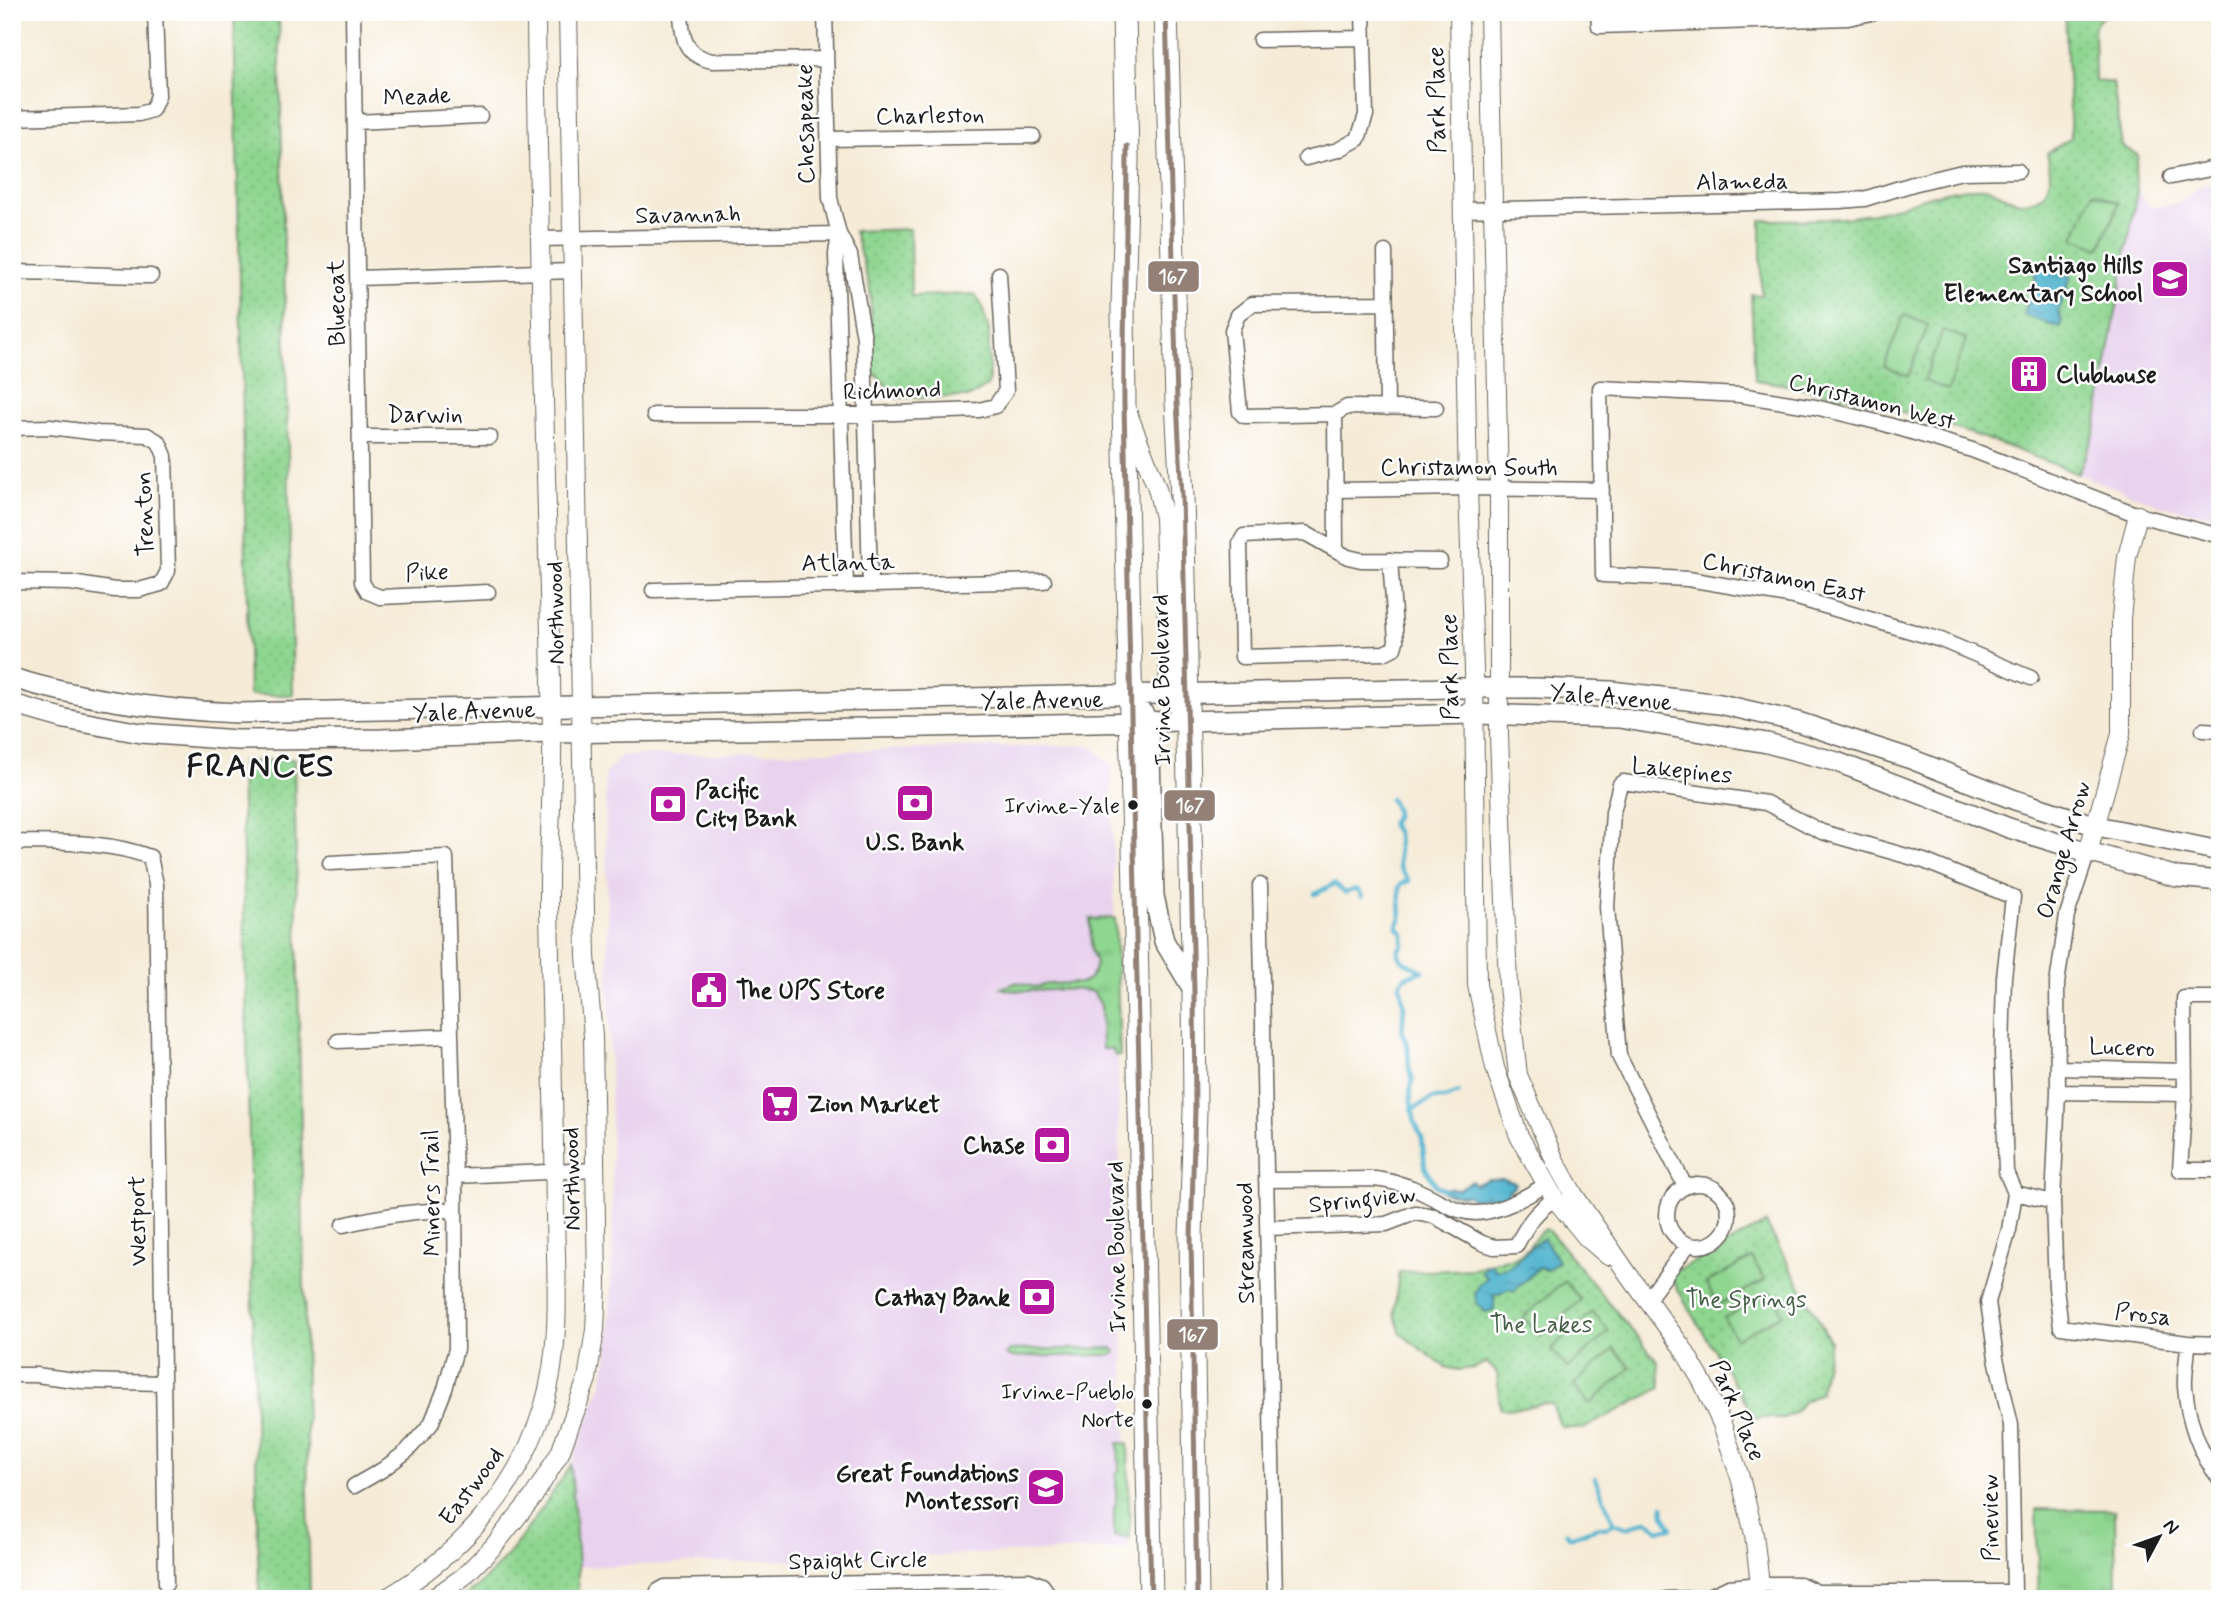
<svg xmlns="http://www.w3.org/2000/svg" width="2232" height="1611" viewBox="0 0 2232 1611" font-family="Mynerve,sans-serif">
  <style>
    .built { fill: #e8d2ee }
    .grass { fill: url(#grass-tufts); stroke: #567956; stroke-width: 2 }
    .park { fill: url(#park-dots); stroke: #567956; stroke-width: 2 }
    .pitch { fill: #8fd691; stroke: #567956; stroke-width: 2 }
    .water { fill: url(#water-ripples); stroke: #366876; stroke-width: 2 }
    .lines { fill: none; stroke-linecap: round; stroke-linejoin: round }
    .stream { stroke: #51b4cf; stroke-width: 4.5 }
    .minor-casing { stroke: #68645d; stroke-width: 17 }
    .tertiary-casing { stroke: #68645d; stroke-width: 20 }
    .secondary-casing { stroke: #68645d; stroke-width: 22 }
    .primary-casing { stroke: #68645d; stroke-width: 25 }
    .minor { stroke: #fff; stroke-width: 14 }
    .tertiary { stroke: #fff; stroke-width: 18 }
    .secondary { stroke: #fff; stroke-width: 19 }
    .primary { stroke: #fff; stroke-width: 23 }
    .bus-1-casing { stroke: #fff; stroke-width: 10 }
    .bus-1 { stroke: #938177; stroke-width: 5 }
    .bus-dot { fill: #1c1c1c; stroke: #fff; stroke-width: 2.5 }
    .labels { text-anchor: middle; stroke-width: 5; stroke-linejoin: round; paint-order: stroke }
    .bus-label { font-size: 22px; fill: #1c1c1c; stroke: #fff; text-anchor: end }
    .street-label { font-size: 24px; fill: #1c1c1c; stroke: #fff }
    .poi-label { font-size: 24px; font-weight: bold; fill: #1c1c1c; stroke: #fff; text-anchor: end }
    .park-label { font-size: 24px; fill: #445d45; stroke: #fff }
    .district-label { font-size: 32px; font-weight: bold; letter-spacing: 2px; fill: #1c1c1c; stroke: #fff }
    .line-badge { stroke: #fff; stroke-width: 2.5 }
    .badge-label { font-size: 19px; text-anchor: middle; font-weight: bold; fill: #fff }
  </style>
  <defs>
    <pattern id="grass-tufts" width="24" height="20" patternUnits="userSpaceOnUse" patternTransform="scale(1.75)"><rect width="24" height="20" fill="#8fd691"/><path d="M3 7l-1-3M5 7V3M7 7l1-3M15 17l-1-3M17 17v-4M19 17l1-3" fill="none" stroke="#7bb77c"/></pattern>
    <pattern id="park-dots" width="8" height="8" patternUnits="userSpaceOnUse" patternTransform="scale(1.75)"><rect width="8" height="8" fill="#8fd691"/><path d="M2 2h.1M6 6h.1" fill="none" stroke="#7bb77c" stroke-width="1.8" stroke-linecap="round"/></pattern>
    <pattern id="water-ripples" width="26" height="14" patternUnits="userSpaceOnUse" patternTransform="scale(1.75)"><rect width="26" height="14" fill="#51b4cf"/><path d="M2 4q2-2 4 0t4 0M15 11q2-2 4 0t4 0" fill="none" stroke="#4292a7"/></pattern>
  </defs>
  <rect width="100%" height="100%" fill="#fff"/>
  <filter id="ink" filterUnits="userSpaceOnUse"><feTurbulence type="fractalNoise" baseFrequency=".0143" numOctaves="2"/><feDisplacementMap in="SourceGraphic" scale="14" xChannelSelector="R" yChannelSelector="G"/><feConvolveMatrix kernelMatrix="1 2 1 2 8 2 1 2 1" color-interpolation-filters="sRGB"/></filter>
  <filter id="wash" filterUnits="userSpaceOnUse"><feTurbulence type="fractalNoise" baseFrequency=".00686" numOctaves="4" result="noise"/><feDisplacementMap in="SourceGraphic" scale="28" xChannelSelector="R" yChannelSelector="G"/><feGaussianBlur stdDeviation="1.57" result="paint"/><feColorMatrix in="noise" values="0 0 0 0 0 0 0 0 0 0 0 0 0 0 0 0 0 1.4 0 .05"/><feComposite in="paint" operator="in"/></filter>
  <g filter="url(#wash)">
    <rect width="100%" height="100%" fill="#f5ebd7"/>
    <path class="built" d="M2220,182V517L2163,506L2078,474L2095,432L2137,191L2149,205L2163,207L2181,202L2201,186Z
      M1090,745L1111,764L1128,1549L578,1567L571,1465L602,1383L609,1346L613,1236L605,774L621,756Z"/>
    <path class="grass" d="M1115,918L1120,1056H1115L1113,1049H1102L1101,1005L1093,992C1064,985 1025,996 1001,988L1018,982L1034,987L1049,984L1082,983L1089,979L1094,971L1096,962L1091,950L1090,919Z
      M1113,1348L1116,1352L1113,1355L1009,1357L1006,1355L1009,1350Z
      M1118,1443H1128L1130,1538L1114,1536V1507L1116,1505V1474L1119,1470Z
      M2036,1509L2115,1510L2116,1599H2039Z"/>
    <path class="park" d="M234,12H279L293,695H249Z
      M2065,12H2106L2094,26L2095,81L2113,83L2122,146L2138,155L2135,170L2137,191L2095,432L2078,474C1974,432 1867,396 1755,380L1751,294L1761,295V220C1795,219 1830,221 1864,215C1899,209 1931,192 1968,188C1975,188 1983,187 1989,189C2006,194 2014,207 2034,200C2054,192 2051,170 2047,153L2071,138Z
      M910,229L911,296L975,294L981,304L989,330V382L987,386L970,397L898,398L873,372L870,289L854,231Z
      M294,759L310,1599H259L241,762Z
      M1766,1223L1830,1341L1820,1393L1803,1402L1794,1413L1784,1418H1755L1669,1275Z
      M1546,1229L1552,1234L1658,1362L1661,1388L1583,1429L1561,1427C1556,1419 1557,1411 1551,1404L1542,1403L1523,1408L1500,1409L1497,1373L1486,1362L1475,1368L1458,1370L1445,1367L1401,1334L1394,1313L1399,1272L1474,1269L1496,1261L1515,1258L1526,1250L1540,1232Z
      M571,1465L578,1567V1599H461C506,1568 541,1509 571,1465Z"/>
    <path class="pitch" d="M2093,192L2119,203L2100,248L2074,238Z
      M1904,315L1928,325L1908,376L1884,366Z
      M1943,330L1966,339L1948,390L1924,381Z
      M1752,1258L1765,1280L1718,1305L1706,1283Z
      M1565,1281L1581,1300L1540,1336L1523,1317Z
      M1771,1292L1783,1314L1736,1339L1724,1318Z
      M1592,1312L1609,1332L1568,1368L1551,1349Z
      M1614,1349L1631,1368L1590,1404L1573,1385Z"/>
    <path class="water" d="M2034,263L2071,276L2058,312L2062,321L2060,328L2024,315L2036,278L2032,270Z
      M1488,1179H1504L1516,1183L1513,1188L1509,1190L1508,1196L1472,1199L1468,1195H1453L1443,1192L1447,1188L1458,1189L1472,1181L1475,1185Z
      M1544,1238L1558,1261L1547,1270L1539,1267L1514,1291L1508,1289L1497,1295L1494,1294V1310L1486,1312L1478,1305L1475,1294L1479,1285L1487,1278L1481,1272L1488,1264L1492,1265L1496,1270C1519,1269 1525,1246 1544,1238Z"/>
    <g class="lines">
      <path class="stream" d="M1390,799C1397,810 1398,813 1391,824L1397,833L1399,867L1409,881L1403,883L1399,887L1401,917L1397,927L1403,933C1403,941 1404,946 1398,950C1399,963 1413,966 1423,971L1405,977L1400,984L1404,1007L1402,1032L1408,1047L1409,1068L1413,1080L1410,1091L1411,1101L1415,1123L1422,1138L1425,1167L1436,1186L1445,1190
        M1315,894L1334,884L1345,893L1353,890L1359,891L1362,897
        M1413,1109L1433,1098H1445L1459,1093
        M1614,1523L1628,1528L1647,1520L1659,1530L1672,1528L1664,1515L1663,1506
        M1566,1532L1570,1537L1599,1527L1605,1528L1614,1523L1595,1478"/>
    </g>
  </g>
  <g filter="url(#ink)">
    <g class="lines">
      <defs>
        <path id="minor" d="M353,12L362,582L368,592L380,597L488,592
          M681,12C682,38 684,55 712,61L826,59
          M825,12L830,198L839,234L850,255L864,338L870,584
          M1598,12L1599,26L1848,18L1876,12
          M1260,40L1363,38
          M12,118L139,114L152,110L158,96L155,12
          M356,122L480,116
          M828,139L1033,136
          M1306,158L1338,150L1358,139L1366,115L1363,12
          M2171,177L2220,167
          M1462,210L1841,201L1864,199L1913,184L1962,172L2018,171
          M839,234L836,254L846,585
          M539,239L839,234
          M1385,252L1387,408
          M12,272C59,272 105,276 151,276
          M358,278L573,271
          M1385,303L1252,304L1238,315L1232,330L1240,412L1244,416L1335,414L1347,407L1436,408
          M1335,414L1336,549
          M654,415H840L979,410L995,406L1006,391L999,274
          M12,428L50,427L98,433L147,435L159,442L165,456L168,571L161,584L139,590H115L71,583L12,582
          M361,437H490
          M1336,490L1468,488L1602,490
          M1390,560L1396,641L1394,648L1384,653L1242,657L1240,543L1244,536L1305,533L1348,557L1361,560L1440,561
          M653,590L1044,581
          M2031,678L1941,640L1794,597L1688,579L1603,575L1600,388L1740,395L1815,407L1885,424L1972,450L2138,515L2220,536
          M2203,730L2220,731
          M12,842C60,843 105,840 150,857L156,884L166,1584
          M2088,852L2067,915L2057,984L2058,1092L2053,1202L2056,1288L2061,1327L2188,1343L2220,1344
          M330,863L446,857L455,1176L456,1349L445,1389L431,1424L407,1451L382,1470L354,1486
          M1260,885L1275,1599
          M2220,998H2184L2185,1094L2180,1170H2220
          M338,1041L450,1036
          M2058,1068L2185,1071
          M2058,1092L2185,1094
          M455,1176L595,1170
          M1266,1180L1375,1179C1392,1181 1408,1185 1423,1193C1443,1202 1462,1217 1485,1212C1508,1208 1526,1196 1546,1185
          M1667 1215a31 31 0 1 1 62 0a31 31 0 1 1-62 0Z
          M2015,1193L2053,1202
          M343,1225C380,1216 416,1210 454,1210
          M1267,1228L1386,1224L1415,1213L1434,1216L1482,1243L1494,1247L1516,1246C1527,1225 1535,1211 1555,1199
          M1648,1299L1688,1245
          M2188,1343C2188,1357 2184,1373 2185,1387C2188,1420 2199,1454 2220,1479
          M12,1375H36L82,1381L162,1383
          M655,1599L658,1591L665,1587L1029,1580L1042,1585L1052,1599
          M1666,1599L1705,1598L1729,1587L1760,1584H1800L1817,1592H2014L2011,1425L1996,1358L1988,1302L2009,1230L2015,1193L2006,1172L2002,1053L2004,977L2013,897L1924,861L1822,832L1766,803L1623,782L1620,784L1613,812L1607,907L1619,1056L1685,1186"/>
        <path id="tertiary" d="M1459,12L1468,488L1474,669L1477,985L1495,1068L1519,1136L1555,1199L1587,1238L1608,1256
          M1489,12L1499,489V735L1508,986L1518,1075L1555,1161L1574,1195L1628,1274L1682,1347L1703,1383L1722,1424L1740,1477L1754,1534L1760,1584
          M1127,411L1157,488L1164,517L1169,695L1188,721
          M2088,852L2121,734V618L2127,557L2138,515
          M385,1599C460,1555 519,1489 544,1405C562,1344 556,1278 555,1215C554,1113 551,1010 549,908C548,850 553,792 552,734C548,493 538,253 536,12
          M432,1599L463,1577L493,1547L533,1497L560,1453L587,1379L595,1330L597,1284L593,1036L586,956L584,866L568,12"/>
        <path id="secondary" d="M12,678C85,700 162,710 238,713L1453,688H1537L1611,691L1720,704L1798,722L1911,759L2015,800L2097,826L2220,851
          M12,704L65,719L141,733L237,740L382,739L552,733L929,727L1475,714L1619,718L1767,743L1837,762L2009,828L2064,845L2177,877L2220,881
          M1143,713L1149,722L1154,896L1164,941L1194,991"/>
        <path id="primary" d="M1124,12L1127,160L1123,308L1124,405L1151,1599
          M1166,12L1177,402L1182,496L1194,991L1195,1110L1191,1237L1197,1599"/>
      </defs>
      <use href="#minor" class="minor-casing"/>
      <use href="#tertiary" class="tertiary-casing"/>
      <use href="#secondary" class="secondary-casing"/>
      <use href="#primary" class="primary-casing"/>
      <use href="#minor" class="minor"/>
      <use href="#tertiary" class="tertiary"/>
      <use href="#secondary" class="secondary"/>
      <use href="#primary" class="primary"/>
      <defs>
        <path id="bus-1" d="M1166,12L1177,402L1182,496L1194,991L1195,1110L1191,1237L1197,1599
          M1127,146C1127,232 1123,319 1124,405L1151,1599"/>
      </defs>
      <use href="#bus-1" class="bus-1-casing"/>
      <use href="#bus-1" class="bus-1"/>
    </g>
  </g>
  <defs>
    <symbol id="school-square" viewBox="-11 -11 22 22"><rect x="-9" y="-9" width="18" height="18" rx="4" fill="#b5179e" stroke="#fff"/><path d="M0-5L7-2L0 1L-7-2ZM-4 1L0 2.5L4 1V4Q0 6-4 4Z" fill="#fff"/></symbol>
    <symbol id="building-square" viewBox="-11 -11 22 22"><rect x="-9" y="-9" width="18" height="18" rx="4" fill="#b5179e" stroke="#fff"/><path d="M-4-6H4V6H1V3H-1V6H-4ZM-2.5-4.3h1.7v1.8h-1.7ZM.8-4.3h1.7v1.8H.8ZM-2.5-1h1.7V.8h-1.7ZM.8-1h1.7V.8H.8Z" fill="#fff"/></symbol>
    <symbol id="bank-square" viewBox="-11 -11 22 22"><rect x="-9" y="-9" width="18" height="18" rx="4" fill="#b5179e" stroke="#fff"/><path d="M-6-4H6V4H-6ZM0-2.3a2.3 2.3 0 1 0 0 4.6a2.3 2.3 0 1 0 0-4.6Z" fill="#fff"/></symbol>
    <symbol id="civic-square" viewBox="-11 -11 22 22"><rect x="-9" y="-9" width="18" height="18" rx="4" fill="#b5179e" stroke="#fff"/><path d="M-.6-6.5H3V-4.5H.6V-3L4-1V1h2V6H-6V1h2V-1L-.6-3ZM-1.2 2.5V6h2.4V2.5Z" fill="#fff"/></symbol>
    <symbol id="supermarket-square" viewBox="-11 -11 22 22"><rect x="-9" y="-9" width="18" height="18" rx="4" fill="#b5179e" stroke="#fff"/><path d="M-6-5.5h2.5l.6 2H6L4.5 2H-2.5L-4.4-4H-6ZM-1.5 3.2a1.3 1.3 0 1 0 .1 0ZM3 3.2a1.3 1.3 0 1 0 .1 0Z" fill="#fff"/></symbol>
  </defs>
  <g fill-rule="evenodd">
    <use href="#school-square" x="2148" y="257" width="44" height="44"/>
    <use href="#building-square" x="2007" y="352" width="44" height="44"/>
    <use href="#bank-square" x="893" y="781" width="44" height="44"/>
    <use href="#bank-square" x="646" y="782" width="44" height="44"/>
    <use href="#civic-square" x="687" y="968" width="44" height="44"/>
    <use href="#supermarket-square" x="758" y="1082" width="44" height="44"/>
    <use href="#bank-square" x="1030" y="1123" width="44" height="44"/>
    <use href="#bank-square" x="1015" y="1275" width="44" height="44"/>
    <use href="#school-square" x="1024" y="1465" width="44" height="44"/>
  </g>
  <g class="bus-dot">
    <circle cx="1133" cy="805" r="6"/>
    <circle cx="1147" cy="1404" r="6"/>
  </g>
  <g class="labels">
    <g class="bus-label">
      <text x="1120" y="813">Irvine-Yale</text>
      <text x="1134" y="1399">Irvine-Pueblo<tspan x="1134" dy="28">Norte</tspan></text>
    </g>
    <g class="street-label">
      <text transform="translate(417 96) rotate(-3)" y="8">Meade</text>
      <text transform="translate(1436 100) rotate(-91)" y="8">Park Place</text>
      <text transform="translate(930 115) rotate(-1)" y="8">Charleston</text>
      <text transform="translate(805 124) rotate(-91)" y="8">Chesapeake</text>
      <text transform="translate(1742 181) rotate(-1)" y="8">Alameda</text>
      <text transform="translate(688 214) rotate(-1)" y="8">Savannah</text>
      <text transform="translate(336 303) rotate(-91)" y="8">Bluecoat</text>
      <text transform="translate(892 390) rotate(-2)" y="8">Richmond</text>
      <text transform="translate(1872 401) rotate(14)" y="8">Christamon West</text>
      <text x="425" y="422">Darwin</text>
      <text x="1469" y="475">Christamon South</text>
      <text transform="translate(144 514) rotate(-92)" y="8">Trenton</text>
      <text transform="translate(848 562) rotate(-1)" y="8">Atlanta</text>
      <text transform="translate(427 572) rotate(-3)" y="8">Pike</text>
      <text transform="translate(1784 577) rotate(12)" y="8">Christamon East</text>
      <text transform="translate(555 613) rotate(-91)" y="8">Northwood</text>
      <text transform="translate(1449 667) rotate(-91)" y="8">Park Place</text>
      <text transform="translate(1161 680) rotate(-91)" y="8">Irvine Boulevard</text>
      <text transform="translate(1611 697) rotate(5)" y="8">Yale Avenue</text>
      <text transform="translate(1042 700) rotate(-1)" y="8">Yale Avenue</text>
      <text transform="translate(474 711) rotate(-2)" y="8">Yale Avenue</text>
      <text transform="translate(1682 770) rotate(6)" y="8">Lakepines</text>
      <text transform="translate(2063 850) rotate(-74)" y="8">Orange Arrow</text>
      <text transform="translate(2122 1047) rotate(2)" y="8">Lucero</text>
      <text transform="translate(571 1179) rotate(-91)" y="8">Northwood</text>
      <text transform="translate(431 1193) rotate(-91)" y="8">Miners Trail</text>
      <text transform="translate(1362 1199) rotate(-6)" y="8">Springview</text>
      <text transform="translate(137 1221) rotate(-91)" y="8">Westport</text>
      <text transform="translate(1245 1243) rotate(-91)" y="8">Streamwood</text>
      <text transform="translate(1116 1247) rotate(-91)" y="8">Irvine Boulevard</text>
      <text transform="translate(2143 1314) rotate(7)" y="8">Prosa</text>
      <text transform="translate(1738 1410) rotate(67)" y="8">Park Place</text>
      <text transform="translate(471 1486) rotate(-53)" y="8">Eastwood</text>
      <text transform="translate(1990 1518) rotate(-91)" y="8">Pineview</text>
      <text transform="translate(858 1560) rotate(-1)" y="8">Spaight Circle</text>
    </g>
    <g class="poi-label">
      <text x="2143" y="273">Santiago Hills<tspan x="2143" dy="28">Elementary School</tspan></text>
      <text x="2056" y="382" text-anchor="start">Clubhouse</text>
      <text x="695" y="798" text-anchor="start">Pacific<tspan x="695" dy="28">City Bank</tspan></text>
      <text x="915" y="850" text-anchor="middle">U.S. Bank</text>
      <text x="736" y="998" text-anchor="start">The UPS Store</text>
      <text x="807" y="1112" text-anchor="start">Zion Market</text>
      <text x="1025" y="1153">Chase</text>
      <text x="1010" y="1305">Cathay Bank</text>
      <text x="1019" y="1481">Great Foundations<tspan x="1019" dy="28">Montessori</tspan></text>
    </g>
    <g class="park-label">
      <text x="1746" y="1307">The Springs</text>
      <text x="1541" y="1332">The Lakes</text>
    </g>
    <g class="district-label">
      <text x="261" y="776">FRANCES</text>
    </g>
  </g>
  <g class="line-badge">
    <rect x="1147" y="260" width="53" height="33" rx="7" fill="#938177"/>
    <rect x="1163" y="789" width="53" height="33" rx="7" fill="#938177"/>
    <rect x="1166" y="1318" width="53" height="33" rx="7" fill="#938177"/>
  </g>
  <g class="badge-label">
    <text x="1173" y="283">167</text>
    <text x="1190" y="812">167</text>
    <text x="1193" y="1341">167</text>
  </g>
  <rect width="2232" height="1611" fill="none" stroke="#fff" stroke-width="42"/>
  <g transform="translate(2159 1537) rotate(49)" stroke="#ffffff" stroke-width="5" paint-order="stroke">
  <path d="M0-5L12 26L0 18L-12 26Z" fill="#1c1c1c"/>
  <text y="-10" font-size="19" font-weight="bold" text-anchor="middle" fill="#1c1c1c">N</text>
  </g>
</svg>
